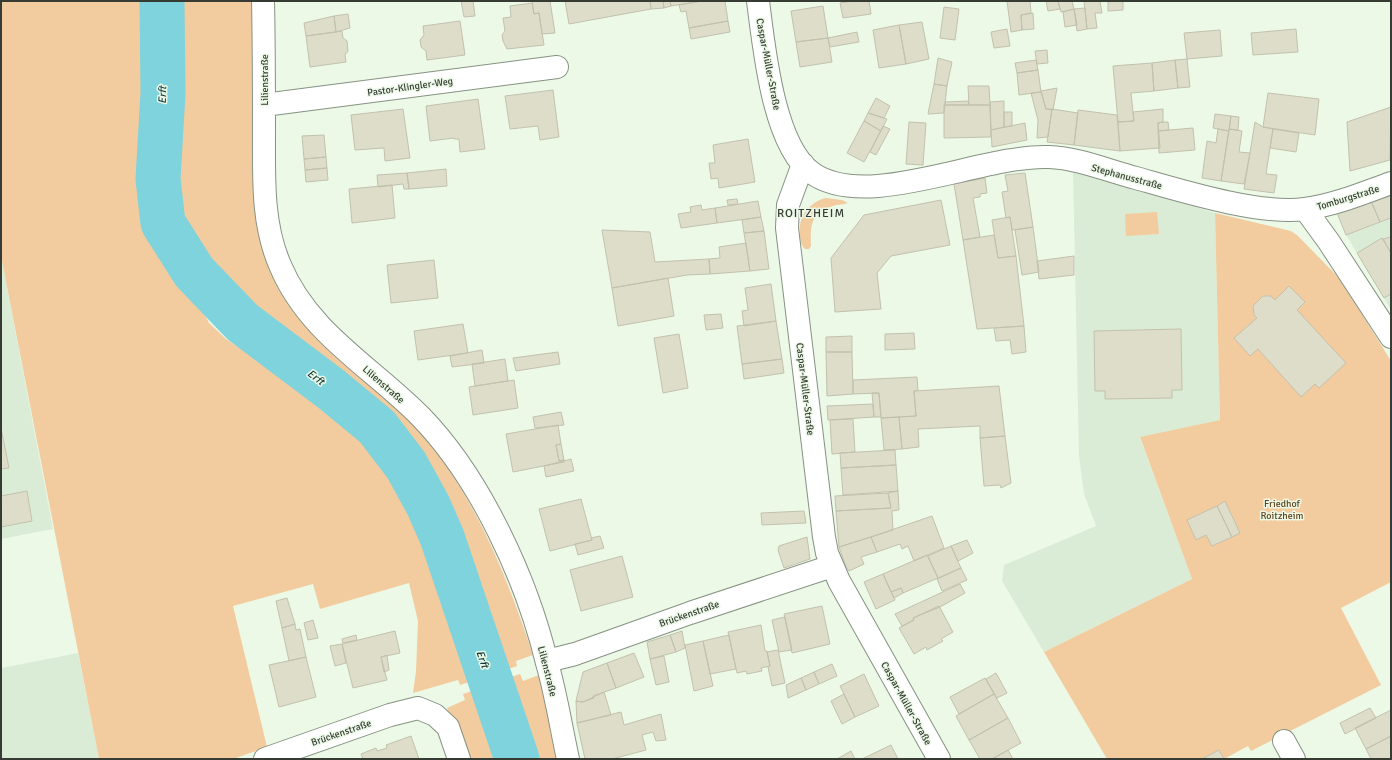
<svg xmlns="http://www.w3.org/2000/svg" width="1392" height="760" viewBox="0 0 1392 760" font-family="Signika,sans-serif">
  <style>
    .built { fill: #dbecd6 }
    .green { fill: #f2cc9e }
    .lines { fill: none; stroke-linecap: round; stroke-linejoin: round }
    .river { stroke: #7ed3dc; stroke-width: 45 }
    .building { fill: #deddc9; stroke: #c2c1ae }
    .street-casing { stroke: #869282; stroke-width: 24 }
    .street { stroke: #fff; stroke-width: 22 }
    .labels { text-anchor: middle; stroke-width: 3; stroke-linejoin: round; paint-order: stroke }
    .street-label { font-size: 10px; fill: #363b34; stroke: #ecf9e7 }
    .park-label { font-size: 10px; fill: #61431c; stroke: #ecf9e7 }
    .water-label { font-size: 11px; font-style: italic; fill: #0d373b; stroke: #ecf9e7 }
    .quarter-label { font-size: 12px; letter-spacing: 1px; fill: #363b34; stroke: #ecf9e7 }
  </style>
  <rect width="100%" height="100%" fill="#ecf9e7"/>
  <path class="built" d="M1073,172L1141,189L1215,213L1220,420L1140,438L1192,579L1044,652L1002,581L1004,565L1096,526L1084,494L1079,456Z
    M1391,218V310L1346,235Z
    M1,256L53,529L1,539Z
    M78,653L99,759H1V668Z"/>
  <path class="green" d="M1,1H153L155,79L146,181V204L151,227L172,272L196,297L209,323L226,339L240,348L292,377L319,395L379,445L397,467L409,488L422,520L440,566L461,630L482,678L460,685L458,680L413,693L416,671L418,621L409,583L320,609L313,584L233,606L267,747L233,759H99L1,256Z
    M170,1H254L259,230C264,250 268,270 278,288C313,352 382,385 428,441C479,506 507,577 533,655L516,661L517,666L500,672L449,524L437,497L422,471L387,427L363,403L270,326L209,266L175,226L171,210L170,173Z
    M826,198L842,200L848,203C844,205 838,204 833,206C811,213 810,225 811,246L809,249H805C801,245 800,240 800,234C798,217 809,202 826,198Z
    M1157,212L1159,234L1126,236L1125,214Z
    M1215,213L1291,231L1298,236L1340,279L1391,361V582L1341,608L1381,685L1251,751L1248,746L1224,759H1107L1044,652L1192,579L1140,437L1220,420Z
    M520,674L523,681L539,675L557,759H527L499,681Z
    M478,689L503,759H466L447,708L465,700L463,694Z"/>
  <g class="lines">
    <path class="river" d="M162,1L163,93L158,179L163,223L194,272L242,322L331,389L377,427L406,465L428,505L442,537L517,759"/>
  </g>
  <path class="building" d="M461,1H473L475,16L464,17Z
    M532,1H550L555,33L542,34L539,13L534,14Z
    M565,1H650L651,9L569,24Z
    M650,1H663L664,8L651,9Z
    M663,1H670L671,6L664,8Z
    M670,1H702L671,6Z
    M702,1H725L728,21L689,28L686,11L681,12L679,5Z
    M853,1H869L871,14L843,18L840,3Z
    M1007,1H1030L1031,13L1021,15L1022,30L1011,32Z
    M1046,1H1058L1060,9L1048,11Z
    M1058,1H1072L1074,9L1061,12Z
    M1084,1H1100L1102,13H1095L1097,28L1087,29Z
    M1108,1H1123V10L1108,11Z
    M532,3L534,14L539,13L544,45L507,49L503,41L502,35L505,31L503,18L511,17L510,6Z
    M823,6L828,38L796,42L791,11Z
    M944,7L959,9L955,40L940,38Z
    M1085,8L1087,29L1077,31L1074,9Z
    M1074,9L1077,25L1065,27L1063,12Z
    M1033,13L1034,29L1022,30L1021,15Z
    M348,14L350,28L336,32L334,16Z
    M334,16L336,32L306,36L304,23Z
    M460,21L465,55L427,60L426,51L421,47L420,40L424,35L423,26Z
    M728,21L730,32L691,39L689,28Z
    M922,22L929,59L906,64L899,25Z
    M899,25L906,64L879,68L873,30Z
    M1007,29L1010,46L994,48L991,32Z
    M1296,29L1298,52L1253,55L1251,33Z
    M1220,30L1222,56L1187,59L1184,33Z
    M342,31L343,38L347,41L348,51L345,55L346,62L310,67L306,36Z
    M857,32L859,42L830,47L828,38Z
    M828,38L832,62L800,67L796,42Z
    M1047,50L1048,63L1037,64L1035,51Z
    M938,58L952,62L947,86L934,84Z
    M1187,59L1190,87L1178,88L1175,60Z
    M1036,60L1038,70L1017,73L1015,63Z
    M1175,60L1178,88L1154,91L1152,63Z
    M1152,63L1154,91L1131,93L1134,121L1118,122L1113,66Z
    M1038,70L1041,92L1019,95L1017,73Z
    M934,84L947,86L944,113L928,114Z
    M968,86H989L990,105H969Z
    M1057,88L1053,110L1046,109L1041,91Z
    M553,90L559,137L540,140L538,126L510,129L505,96Z
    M1041,92L1046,109H1052L1048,137L1037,138L1038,120L1031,93Z
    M1268,93L1319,99L1315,135L1263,127Z
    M876,98L890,106L884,118L868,113Z
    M478,99L485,149L460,152L459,139H454V138L430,141L426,106Z
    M968,101L969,105H945V102Z
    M1004,101V127L991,130L990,102Z
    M944,105H990L991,137L944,138Z
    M1391,107L1390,160L1350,171L1347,122Z
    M403,109L410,158L385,161L384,148L355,150L351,115Z
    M1052,109L1078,113L1074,145L1047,142Z
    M1163,109V122L1158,123L1160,148L1120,151L1118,122L1134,121L1133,112Z
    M1078,110L1117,115L1120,151L1074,145Z
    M1004,112H1012V126L1004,127Z
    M868,113L887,119L881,131L864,121Z
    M1215,114L1231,116L1229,131L1213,128Z
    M1231,116L1239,117L1238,130L1229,129Z
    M864,121L881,131L864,162L847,153Z
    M909,122L926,123L923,165L906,164Z
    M1163,122H1168L1169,130L1158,131V123Z
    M1255,122L1263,127L1273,129L1266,174L1277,175L1274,193L1244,189Z
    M1025,123L1027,140L992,147L991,130Z
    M883,126L890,129L876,155L870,152Z
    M1193,128L1195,150L1159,153L1158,131Z
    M1218,129L1229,131L1221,181L1202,178L1207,141L1216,143Z
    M1229,129L1242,131L1239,152L1250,153L1244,184L1221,181Z
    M1273,129L1299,133L1296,152L1270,148Z
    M324,135L326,157L304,159L302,136Z
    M748,139L755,182L719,188L718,178L711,179L709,163H715L713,145Z
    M326,157L327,168L305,170L304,159Z
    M327,168L328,180L306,182L305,170Z
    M446,169L447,186L409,189L407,173Z
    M407,173L409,189H404L403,184L378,187L377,175Z
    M1025,173L1033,227L1012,230L1010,217L1006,218L1002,192L1008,191L1005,175Z
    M985,178L987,193L980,194V197L973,198L980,237L963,240L954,184Z
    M392,185L395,218L352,223L349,189Z
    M1391,193V218L1380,222L1371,201Z
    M737,199L738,204L728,205L727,200Z
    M941,200L950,245L891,256L877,273L881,309L835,312L831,258L864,215Z
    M758,201L761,217L717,223L715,208Z
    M1371,201L1380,222L1346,235L1337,213Z
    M701,205L702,210L715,208L717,223L681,228L678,214L691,212L690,207Z
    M761,217L764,231L744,233L742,220Z
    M1010,217L1016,256L998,258L992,220Z
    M1033,227L1039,272L1022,275L1015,230Z
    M602,230L650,232L655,262L709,259L710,274L687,275L612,288Z
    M764,231L769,269L750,271L744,233Z
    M994,235L998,258L1016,256L1024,326L977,329L963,240Z
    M1391,237V253L1383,239Z
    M1382,238L1391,253V294L1384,298L1357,253Z
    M746,243L750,271L710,274L709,259L720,258L719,247Z
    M1074,256V275L1039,279L1037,261Z
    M434,260L438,298L391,303L387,265Z
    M668,278L674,316L618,326L612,288Z
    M771,284L776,321L744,326L742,311L748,310L745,288Z
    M1289,286L1305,302L1297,310L1346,363L1319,388L1315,384L1301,397L1258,349L1250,356L1234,338L1257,318L1254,315L1253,306L1263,296H1271L1275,300Z
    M721,314L723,328L706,330L704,315Z
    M776,321L782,359L742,364L737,326Z
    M463,324L468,353L418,360L414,331Z
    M1024,326L1026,352L1012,354L1010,340L996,341L994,328Z
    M1181,329L1182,390H1172V398L1105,399V391H1095L1094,331Z
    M914,333L915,349L885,350V334Z
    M679,334L688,388L663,393L654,338Z
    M852,336V352H826V337Z
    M482,350L484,363L452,367L450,356Z
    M558,352L560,364L516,371L513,358Z
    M826,352H852L853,394L827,396Z
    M505,359L508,381L475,386L472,364Z
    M782,359L784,373L744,379L742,364Z
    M917,377L918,390L914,391L916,416L881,418L879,393L853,394V380Z
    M514,380L518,408L473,415L469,387Z
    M999,386L1005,436L980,438V426L918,429L919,447L902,449L899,417L916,416L914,391Z
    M872,393H879L881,417H874Z
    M873,404L874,417L828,420L827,406Z
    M561,412L564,425L535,428L533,417Z
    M899,417L902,449L884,450L881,418Z
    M853,419L855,452L832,454L830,420Z
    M558,425L561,444L556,445L559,461L564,460V462L513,472L506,434Z
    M1,428L9,468L1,469Z
    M1005,436L1011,483L1001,488L1000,485L984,486L980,438Z
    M561,444L564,460L559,461L556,445Z
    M895,450L896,465L841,468L840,453Z
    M571,459L574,471L546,477L544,466Z
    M896,465L898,491L843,495L841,468Z
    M27,491L32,521L1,527V496Z
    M898,491L899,510L892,511L893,530L839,547L836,511L891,508L888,493Z
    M888,493L891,508L836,511L835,496Z
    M581,499L592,540L550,551L539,509Z
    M1225,501L1240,533L1232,537L1217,506Z
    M1217,506L1232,537L1212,546L1206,535L1196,540L1187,520Z
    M804,511L806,523L762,525L761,513Z
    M932,516L944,548L914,561L908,546L902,549L900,544L877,552L871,537Z
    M600,536L604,548L578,555L575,544L592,540L591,538Z
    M807,537L810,559L784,568L778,550L779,546Z
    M871,537L877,552L861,557L864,564L849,571L846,567L839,547Z
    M967,540L973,553L958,561L951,546Z
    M951,546L961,568L938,578L928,556Z
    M927,555L938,578L903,593L901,588L891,592L883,574Z
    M622,556L633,597L581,611L570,570Z
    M961,568L967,580L942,591L937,579Z
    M883,574L895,600L876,609L864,582Z
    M960,584L965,593L940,607L913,618L914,620L902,626L895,614Z
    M901,588L903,593L894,598L891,592Z
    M287,598L295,624L282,628L276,601Z
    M822,606L830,644L792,653L784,614Z
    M939,606L953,632L941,639L943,641L927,650L926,647L914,654L899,628L914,620L913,618Z
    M785,617L792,650L779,652L772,620Z
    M313,620L318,638L308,640L304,623Z
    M295,624L296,630L300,629L306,657L289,661L282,628Z
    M761,625L765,651H767L770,666L761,668L762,671L747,674L746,671L737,673L728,632Z
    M395,631L400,653L381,657L387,680L353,688L342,644Z
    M682,631L685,648L676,652L670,635Z
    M356,635L357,640L343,643L342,639Z
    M670,635L676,652L650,659L647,642Z
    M729,635L736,669L710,674L703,641Z
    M703,641L713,686L694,691L685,645Z
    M342,644L346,663L335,666L330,646Z
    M778,650L785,683L772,686L768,667L770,666L767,652Z
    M634,653L644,677L616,688L607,663Z
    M387,655L389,670L384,672L381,657Z
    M664,656L669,682L656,685L650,659Z
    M306,657L316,697L279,707L269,665Z
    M607,663L616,688L593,696L594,698L583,702L576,701L583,672Z
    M832,664L837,676L819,684L814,672Z
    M814,672L819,684L806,690L801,678Z
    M996,673L1007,693L997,698L986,679Z
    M864,674L879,706L855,717L840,686Z
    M801,678L806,690L788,698L786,685Z
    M985,678L994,694L959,714L950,697Z
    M604,692L611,715L577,723L576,701L583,702Z
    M844,694L855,717L842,724L831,701Z
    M994,694L1008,718L969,740L956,716Z
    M1370,708L1376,718L1345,734L1340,723Z
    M1391,710V736L1366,749L1355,728Z
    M621,712L624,725L661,714L666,740L656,741L653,732L642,735L646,750L612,759H585L577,723Z
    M1008,718L1021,743L992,759H980L969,740Z
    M411,736L419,759H363L361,754L376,748L377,751L387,748L386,745Z
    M1391,736V759H1371L1366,749Z
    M891,745L898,759H862Z
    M1008,750L1013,759H992Z
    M1219,750L1224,759H1202Z
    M851,751L855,759H837Z"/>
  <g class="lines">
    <defs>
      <path id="street" d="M263,1C264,45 264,90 264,134C264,178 262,224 280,265C308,333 372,367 421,417C481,479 527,580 547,663C556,694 561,727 568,759
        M758,1C764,47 773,145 812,173C867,212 983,154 1049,157C1078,158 1109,171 1136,178C1182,191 1259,215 1305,209C1335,205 1363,193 1391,183
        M264,105L557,67
        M803,164L788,205L787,228L824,537L827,553L839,581L939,759
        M1305,209L1329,242L1391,337
        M547,661L575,654L690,613L832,566
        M1284,741L1294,759
        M265,759L390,715L418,708L435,715L448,727L459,759"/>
    </defs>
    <use href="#street" class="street-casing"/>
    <use href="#street" class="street"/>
  </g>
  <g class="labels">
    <g class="street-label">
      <text transform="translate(769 64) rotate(79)" y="4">Caspar-Müller-Straße</text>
      <text transform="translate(264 80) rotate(-90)" y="4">Lilienstraße</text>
      <text transform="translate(410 86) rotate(-8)" y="4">Pastor-Klingler-Weg</text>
      <text transform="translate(1127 176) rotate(15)" y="4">Stephanusstraße</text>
      <text transform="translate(1348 197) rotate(-17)" y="4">Tomburgstraße</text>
      <text transform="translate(384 384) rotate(41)" y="4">Lilienstraße</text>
      <text transform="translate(806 389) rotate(83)" y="4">Caspar-Müller-Straße</text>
      <text transform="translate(689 613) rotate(-19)" y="4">Brückenstraße</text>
      <text transform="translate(548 671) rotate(76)" y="4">Lilienstraße</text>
      <text transform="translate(907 703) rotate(61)" y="4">Caspar-Müller-Straße</text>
      <text transform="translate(341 732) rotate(-19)" y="4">Brückenstraße</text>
    </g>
    <g class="park-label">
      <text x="1282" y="507">Friedhof<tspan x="1282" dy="12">Roitzheim</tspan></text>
    </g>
    <g class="water-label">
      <text transform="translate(162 95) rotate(-88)" y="4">Erft</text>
      <text transform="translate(316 377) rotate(37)" y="4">Erft</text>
      <text transform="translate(483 659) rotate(71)" y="4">Erft</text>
    </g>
    <g class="quarter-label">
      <text x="811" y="217">ROITZHEIM</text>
    </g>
  </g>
  <rect width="1392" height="760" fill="none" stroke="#363b34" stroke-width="4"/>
</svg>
